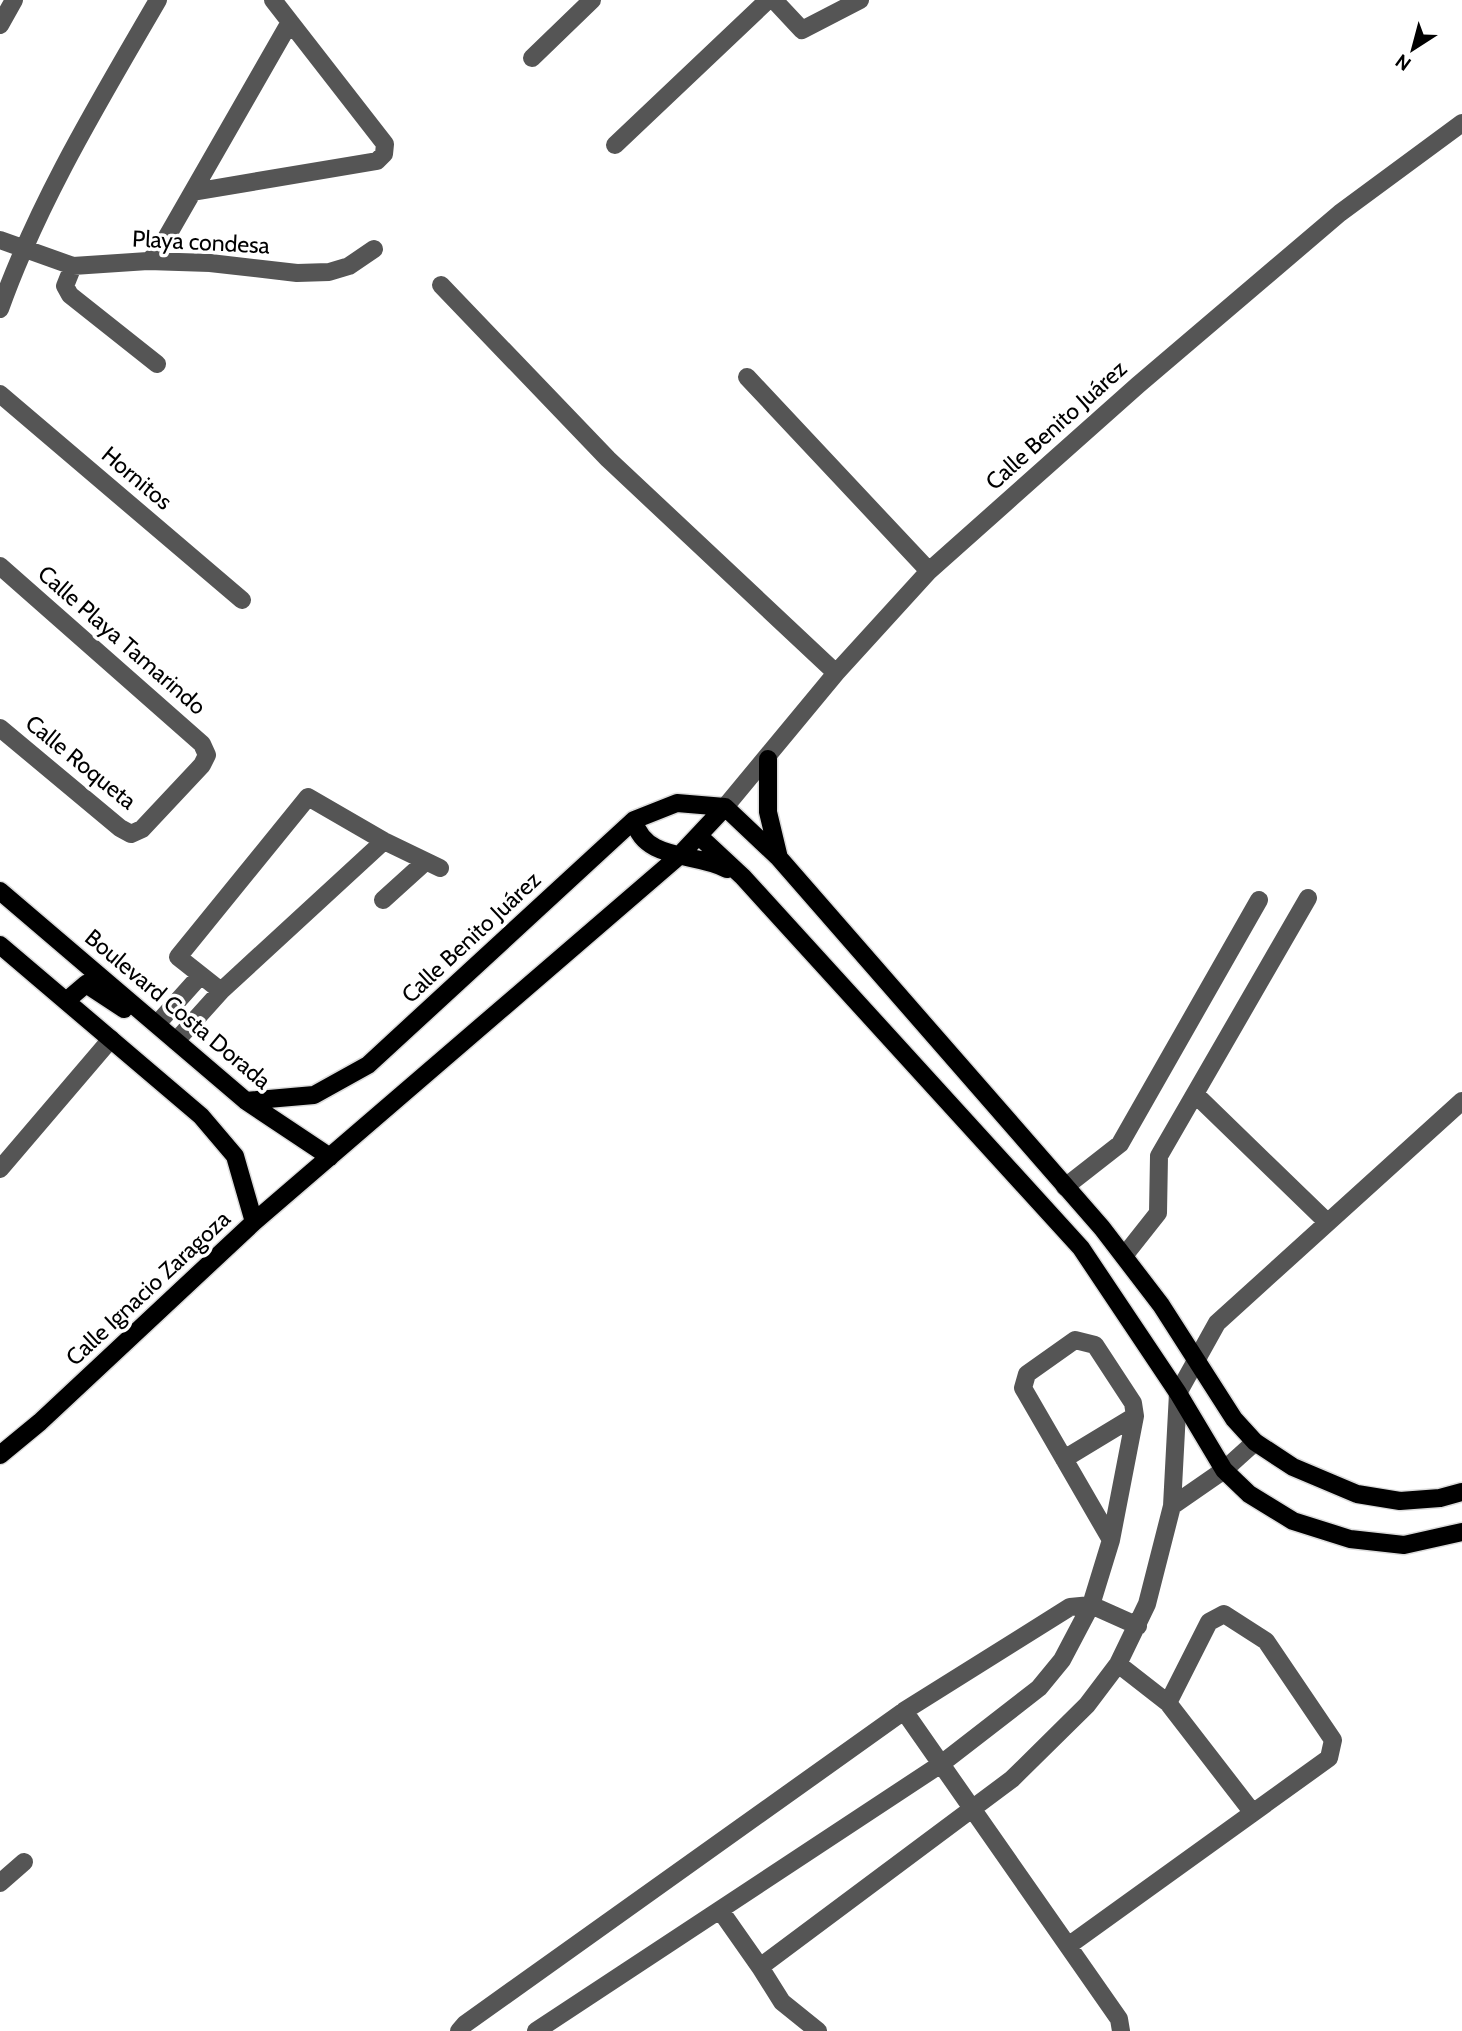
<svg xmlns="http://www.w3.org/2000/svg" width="1462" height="2031" viewBox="0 0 1462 2031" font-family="Cabin,sans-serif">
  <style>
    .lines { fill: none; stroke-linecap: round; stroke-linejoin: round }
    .major-casing { stroke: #dbdbdb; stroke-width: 21 }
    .minor { stroke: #555; stroke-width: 18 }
    .major { stroke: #000; stroke-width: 18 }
    .labels { text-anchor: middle; stroke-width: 7; stroke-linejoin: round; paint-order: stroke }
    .street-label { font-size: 23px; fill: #000; stroke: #fff }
  </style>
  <rect width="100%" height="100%" fill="#fff"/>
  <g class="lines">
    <defs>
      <path id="major" d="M768,759V812L779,858
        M725,807L779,858L1102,1228L1161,1305L1234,1419L1255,1442L1293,1467L1357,1494L1400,1501L1440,1498L1462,1492
        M634,820C644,862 696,852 727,869
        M699,836L743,877L1081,1248L1178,1393L1224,1470L1249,1494L1293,1521L1350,1539L1404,1545L1462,1532
        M0,891L246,1101L330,1157
        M0,945L201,1116L235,1156L254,1222
        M66,1001L86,984L124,1009
        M246,1101L314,1095L368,1065L634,820L677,803L725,807
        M0,1455L40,1422L254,1222L679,856L725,807"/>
    </defs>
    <use href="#major" class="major-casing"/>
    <path class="minor" d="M774,0L802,30L860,0
      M0,25L14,0
      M532,58L592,0
      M615,145L768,0
      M193,192L377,161L384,154L385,144L273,0
      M0,240L73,266L148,261L210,263L297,273L329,272L349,266L374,249
      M148,261L157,254L290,22
      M73,266L65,286L70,295L157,364
      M441,285L608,459L836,673
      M0,309C39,200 100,100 158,0
      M747,377L929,571
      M0,394L242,600
      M0,566L202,744L207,755L202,765L142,829L131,834L120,828L0,728
      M725,807L836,673L929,571L1138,385L1340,213L1462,123
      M383,900L425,862
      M221,991L178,957L308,797L384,841L440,868
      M157,1024L200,976
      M176,1041L221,991L384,841
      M1196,1095L1326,1221
      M0,1169L111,1039
      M1065,1187L1120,1144L1259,900
      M1124,1256L1158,1213L1159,1156L1308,898
      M1064,1459L1135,1416
      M1172,1506L1224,1470L1255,1442
      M1118,1664L1168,1703L1253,1813
      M904,1711L1119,2019L1121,2031
      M0,1883L24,1862
      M720,1910L760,1967
      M1068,1946L1329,1758L1333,1740L1266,1641L1224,1614L1209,1622L1168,1703
      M459,2031L465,2024L904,1711L1070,1607L1091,1605L1138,1626
      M536,2031L941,1764L1039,1688L1062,1660L1091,1605L1111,1540L1135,1416L1133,1403L1095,1345L1075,1340L1027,1374L1023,1388L1111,1540
      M818,2031L782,2002L760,1967L1012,1779L1087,1705L1118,1664L1147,1604L1172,1506L1178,1393L1217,1323L1462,1101"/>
    <use href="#major" class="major"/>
  </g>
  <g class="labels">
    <g class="street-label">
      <text transform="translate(201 242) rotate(3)" y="8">Playa condesa</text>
      <text transform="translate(1056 425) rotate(-42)" y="8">Calle Benito Juárez</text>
      <text transform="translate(137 478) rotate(40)" y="8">Hornitos</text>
      <text transform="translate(122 640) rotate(41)" y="8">Calle Playa Tamarindo</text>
      <text transform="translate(81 762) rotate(39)" y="8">Calle Roqueta</text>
      <text transform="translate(471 937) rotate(-43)" y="8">Calle Benito Juárez</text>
      <text transform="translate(178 1009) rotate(40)" y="8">Boulevard Costa Dorada</text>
      <text transform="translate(148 1288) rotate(-43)" y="8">Calle Ignacio Zaragoza</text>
    </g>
  </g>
  <g transform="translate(1413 49) rotate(216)" stroke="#ffffff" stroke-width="5" paint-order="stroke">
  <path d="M0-5L12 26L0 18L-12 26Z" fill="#000000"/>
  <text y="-10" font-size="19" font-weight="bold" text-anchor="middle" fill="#000000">N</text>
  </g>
</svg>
